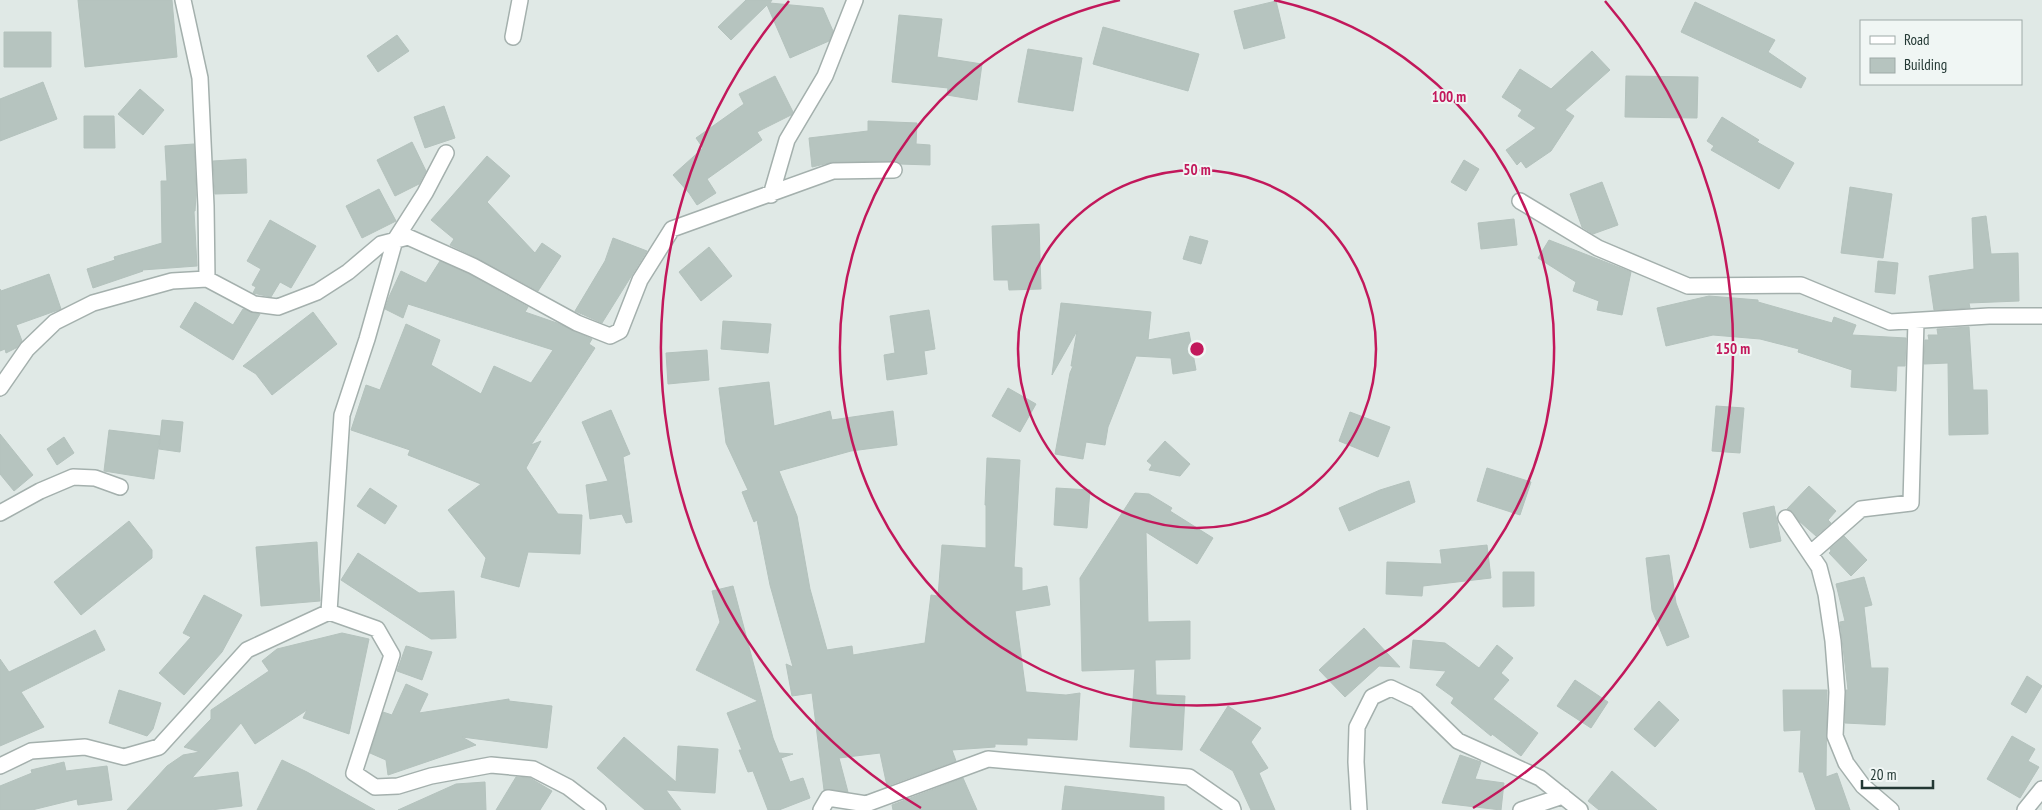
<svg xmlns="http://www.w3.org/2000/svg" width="2042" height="810" viewBox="0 0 2042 810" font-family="'PT Sans Narrow',sans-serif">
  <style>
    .building { fill: #b6c4bf; stroke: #b4c2bd }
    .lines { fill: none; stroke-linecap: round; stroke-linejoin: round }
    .minor-casing { stroke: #a4b0ad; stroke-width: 18 }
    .minor { stroke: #fff; stroke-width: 15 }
    .ring { fill: none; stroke: #c2185b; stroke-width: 2.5 }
    .centre { fill: #c2185b; stroke: #f0f6f4; stroke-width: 2.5 }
    .ring-label { font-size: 15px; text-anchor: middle; font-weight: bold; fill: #c2185b; stroke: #f0f6f4; stroke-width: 4; stroke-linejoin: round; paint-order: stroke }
  </style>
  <rect width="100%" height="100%" fill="#e0e9e6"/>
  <path class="building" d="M78,0H172L177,57L85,67Z
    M746,0H772L770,3L823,8L833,31L829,41L790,58L767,5L731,40L718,27Z
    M1276,1L1285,38L1244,49L1234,11Z
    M1695,2L1775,40L1768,52L1806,78L1801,88L1681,32Z
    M899,15L942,19L937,57L982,64L977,100L947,95L948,88L892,82Z
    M1103,27L1199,54L1188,91L1093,64Z
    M4,32H51V67H4Z
    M397,35L409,51L378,72L367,56Z
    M1028,49L1082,58L1073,111L1018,102Z
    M1592,51L1610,70L1565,110L1574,116L1551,151L1526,168L1521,161L1517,165L1506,150L1536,128L1518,116L1522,110L1502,97L1520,69L1551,89Z
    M775,76L793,112L791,115L757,132L762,140L707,179L716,193L697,205L689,193L673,175L703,148L696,138L744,104L739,94Z
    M1626,76L1698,77L1697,118L1625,117Z
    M43,82L57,119L0,141V99Z
    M140,89L164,110L143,135L118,114Z
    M444,106L455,138L425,148L414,117Z
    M84,116H114L115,148H84Z
    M1722,117L1759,140L1757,142L1794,163L1779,189L1711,150L1714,146L1707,141Z
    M868,121L917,123L916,144L930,145V165L900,164L894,161L833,162L812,167L809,138L868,131Z
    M412,142L426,171L419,184L395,196L377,160Z
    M194,144L196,195L195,211H194L197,266L142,270L143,271L93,288L87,269L115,260L114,257L162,243L161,181H167L165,146Z
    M487,156L510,176L487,202L535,253L542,243L561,256L538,291L477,258L450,245L454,239L431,220Z
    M246,159L247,193L215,194L213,161Z
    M1464,160L1479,169L1466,191L1451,182Z
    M1602,182L1618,225L1593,234L1582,227L1570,194Z
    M1850,187L1892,194L1883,258L1841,253Z
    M379,189L396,221L362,238L346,206Z
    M1986,216L1991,254L2018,253L2019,301L1969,303L1970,308L1934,310L1929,276L1974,269L1972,218Z
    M1514,219L1517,245L1481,249L1478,223Z
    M270,220L316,246L291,288L280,282L271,297L253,293L256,287L252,285L261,269L247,261Z
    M1039,224L1041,289L1009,290L1008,280H994L992,226Z
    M1190,236L1208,241L1201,264L1183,259Z
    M613,238L647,251L602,323L575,311L605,261Z
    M1549,240L1631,272L1622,315L1597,310L1599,301L1573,291L1576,282L1538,258Z
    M709,247L732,276L701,301L679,272Z
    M440,261L469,274L528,307L525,312L557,323L592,339L589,344L595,348L531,445L541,441L526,468L558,514L582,515L580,554L528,552L519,587L481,577L486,558L448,510L481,484L408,455L410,450L351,430L366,385L380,390L406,324L440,340L431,365L481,394L494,366L531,383L553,350L408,304L403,318L385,309L389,297L401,271L426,283Z
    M1878,261L1898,263L1895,294L1875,292Z
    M49,274L61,309L16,325L22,341L16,348L6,353L5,349L0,351V289L1,291Z
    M1709,296L1758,300V302L1832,323L1834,317L1856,325L1852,335L1906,338L1905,366H1897L1896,391L1851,387L1852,370L1798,352L1799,349L1760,339L1713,335L1666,346L1657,308Z
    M195,302L233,325L243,309L260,314L233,360L180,327Z
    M1061,303L1151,312L1148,340L1189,332L1196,370L1173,374L1171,358L1136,356L1108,427L1105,445L1086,442L1083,459L1055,454L1070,373L1073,366H1071L1077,331L1052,375Z
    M929,310L935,349L924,351L927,374L887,380L884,355L895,353L890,316Z
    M313,312L337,344L272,395L256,374L243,366Z
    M723,321L771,324L768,353L721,349Z
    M1969,327L1973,390H1987L1988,434L1949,435L1948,363L1924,364L1925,340H1929L1928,335H1938L1937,329Z
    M707,350L709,380L668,384L666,353Z
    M769,382L774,426L830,411L832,420L893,411L897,445L851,451L779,471L797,516L810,589L827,650L852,646L853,655L925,643L931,595L938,596L942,545L986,548V505H985L987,458L1020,460L1014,567L1022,568V591L1047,586L1050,605L1015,611L1026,692L1066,695L1080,693L1077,740L1027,738V745L995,744V747L952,750L956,761L887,786L880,753L839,758L848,792L824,790L812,693L792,696L786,664L793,667L770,585L757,520L754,522L742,492L748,490L726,443L719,388Z
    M1008,388L1036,404L1020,432L992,416Z
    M1716,406L1744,408L1740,453L1712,451Z
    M611,410L630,454L623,457L632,522L626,523L622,514L590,519L586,485L608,481L582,422Z
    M1350,412L1390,427L1378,457L1339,441Z
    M162,420L183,422L180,452L159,449Z
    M109,430L160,436L154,479L104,471Z
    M0,434L33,475L14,491L0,474Z
    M64,437L74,453L57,465L47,449Z
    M1165,441L1190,464L1180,476L1149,470L1152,465L1147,461Z
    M1487,468L1531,482L1520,515L1477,501Z
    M1409,481L1415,502L1349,531L1339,508L1380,490Z
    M1809,486L1836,511L1828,520L1831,523L1816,536L1799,521L1793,512L1787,509Z
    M370,488L397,506L385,524L357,506Z
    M1056,488L1090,490L1087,528L1054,525Z
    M1135,493L1149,494L1172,508L1170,511L1213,538L1197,564L1146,532L1148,622L1190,621V659L1155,660L1156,695L1185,696L1182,750L1130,747L1135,669L1082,671L1080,578Z
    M1774,506L1781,541L1750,548L1743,513Z
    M129,521L152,550V558L81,615L54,582Z
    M1844,536L1867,560L1851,576L1829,553L1831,551L1830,549Z
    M317,542L320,601L261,606L256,547Z
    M1487,545L1491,578L1423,586L1422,596L1386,594L1387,562L1442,564L1440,550Z
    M358,553L419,593L454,591L456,638L431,639L341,580Z
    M1669,555L1676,603L1689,637L1667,646L1652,610L1646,558Z
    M1503,572H1534V606L1503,607Z
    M1864,577L1872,605L1864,607L1871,668H1888L1885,725L1845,723L1846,690H1848L1840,622L1845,621L1836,584Z
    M733,586L773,738L779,753L793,754L781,758L790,782L803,778L810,798L779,810H768L753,771L748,772L739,750H742L727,713L758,701L696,670L720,622L712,591Z
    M204,595L242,615L222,652L184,695L159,673L191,637L183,633Z
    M1364,628L1400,667L1379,666L1345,697L1319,670Z
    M95,630L105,650L21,692L44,727L0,746V659L9,672Z
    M342,633L369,639L349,734L303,718L307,710L255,744L241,723L192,778L238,772L242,806L211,810H127L167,766L183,755L200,752L184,747L211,719V710L269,671L262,661L277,649Z
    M1413,640L1445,643L1479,668L1497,645L1513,658L1501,673L1509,680L1493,699L1538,733L1521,756L1492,734L1491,736L1451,703L1454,698L1436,685L1446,671L1410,668Z
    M406,646L432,652L422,680L397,671Z
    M2027,676L2042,686L2026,713L2011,704Z
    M1575,680L1608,702L1591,728L1557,706Z
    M406,684L428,694L419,713L509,699V701L552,706L547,748L462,737L476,745L388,775L386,760L370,753L383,712L392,715Z
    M119,690L161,703L153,729L147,736L109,723Z
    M1783,690H1827L1826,777L1837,773L1850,810H1816L1803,772H1799L1801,730L1784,731Z
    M1659,701L1679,720L1655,747L1634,729Z
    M1228,706L1261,728L1251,742L1268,768L1259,773L1275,810H1251L1233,771L1200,750Z
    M2012,736L2035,749L2028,761L2039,767L2020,798L1987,779Z
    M624,737L676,782L678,746L718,749L715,793L666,790L681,810H645L597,768Z
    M1460,755L1481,762L1475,779L1504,783L1501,810L1442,803Z
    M282,760L307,772L375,810H257Z
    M64,762L66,771L107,766L112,800L78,805L77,799L32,810H0V786L32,773L31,770Z
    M1612,771L1657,810H1599L1588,801Z
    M516,777L530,778L552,791L540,810H496Z
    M963,778L977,810H893L892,805Z
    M485,782L486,810H398L456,784Z
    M1065,786L1164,797V810H1062Z"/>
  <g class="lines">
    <defs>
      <path id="minor" d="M183,0L200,78L206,206L207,279
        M513,37L520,0
        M771,195L787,140L825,76L855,0
        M1520,201L1598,248L1688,286L1801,285L1890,322L1989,316H2042
        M0,388L27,349L55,322L93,303L172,281L207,279L254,304L278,307L317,292L348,272L381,244L408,237L473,266L577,323L610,336L620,331L640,280L672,229L833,171L894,170
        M0,513L40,491L73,477L95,478L120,487
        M1786,518L1819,567L1826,594L1833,641L1837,692L1835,736L1846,763L1863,786L1891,810
        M1811,553L1861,509L1911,503L1916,321
        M329,612L342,415L367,339L395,240L425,193L446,153
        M0,766L31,751L85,747L124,757L159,747L247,650L329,612L377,629L392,655L354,773L375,787L398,786L431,776L491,765L533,769L568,787L598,810
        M821,810L828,798L866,804L988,759L1189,777L1232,807L1233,810
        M1359,810L1356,762L1357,727L1372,697L1391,688L1416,700L1458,741L1540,778L1580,810
        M1521,810L1563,796
        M2025,810L2042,789"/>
    </defs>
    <use href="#minor" class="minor-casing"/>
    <use href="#minor" class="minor"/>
  </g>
  <g class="ring">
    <circle cx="1197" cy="349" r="179"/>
    <path d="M1274 0A357 357 0 1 1 1120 0"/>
    <path d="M921 808A536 536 0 0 1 789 1M1605 1A536 536 0 0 1 1473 808"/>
  </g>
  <circle cx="1197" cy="349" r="8" class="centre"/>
  <g class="ring-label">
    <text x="1449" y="102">100 m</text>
    <text x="1197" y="175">50 m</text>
    <text x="1733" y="354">150 m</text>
  </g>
  <rect x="1860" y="20" width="162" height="65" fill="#f0f6f4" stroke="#9eaaa7"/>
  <rect x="1870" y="36" width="25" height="8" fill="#ffffff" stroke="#9eaaa7"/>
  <text x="1904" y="45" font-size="15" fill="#233834">Road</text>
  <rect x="1870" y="58" width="25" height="15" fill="#b6c4bf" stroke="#9eaaa7"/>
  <text x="1904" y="70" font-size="15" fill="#233834">Building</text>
  <path d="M1862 780v8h71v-8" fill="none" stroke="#233834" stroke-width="2.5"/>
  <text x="1870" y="780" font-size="15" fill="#233834" stroke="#f0f6f4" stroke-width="4" paint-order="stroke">20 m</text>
</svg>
